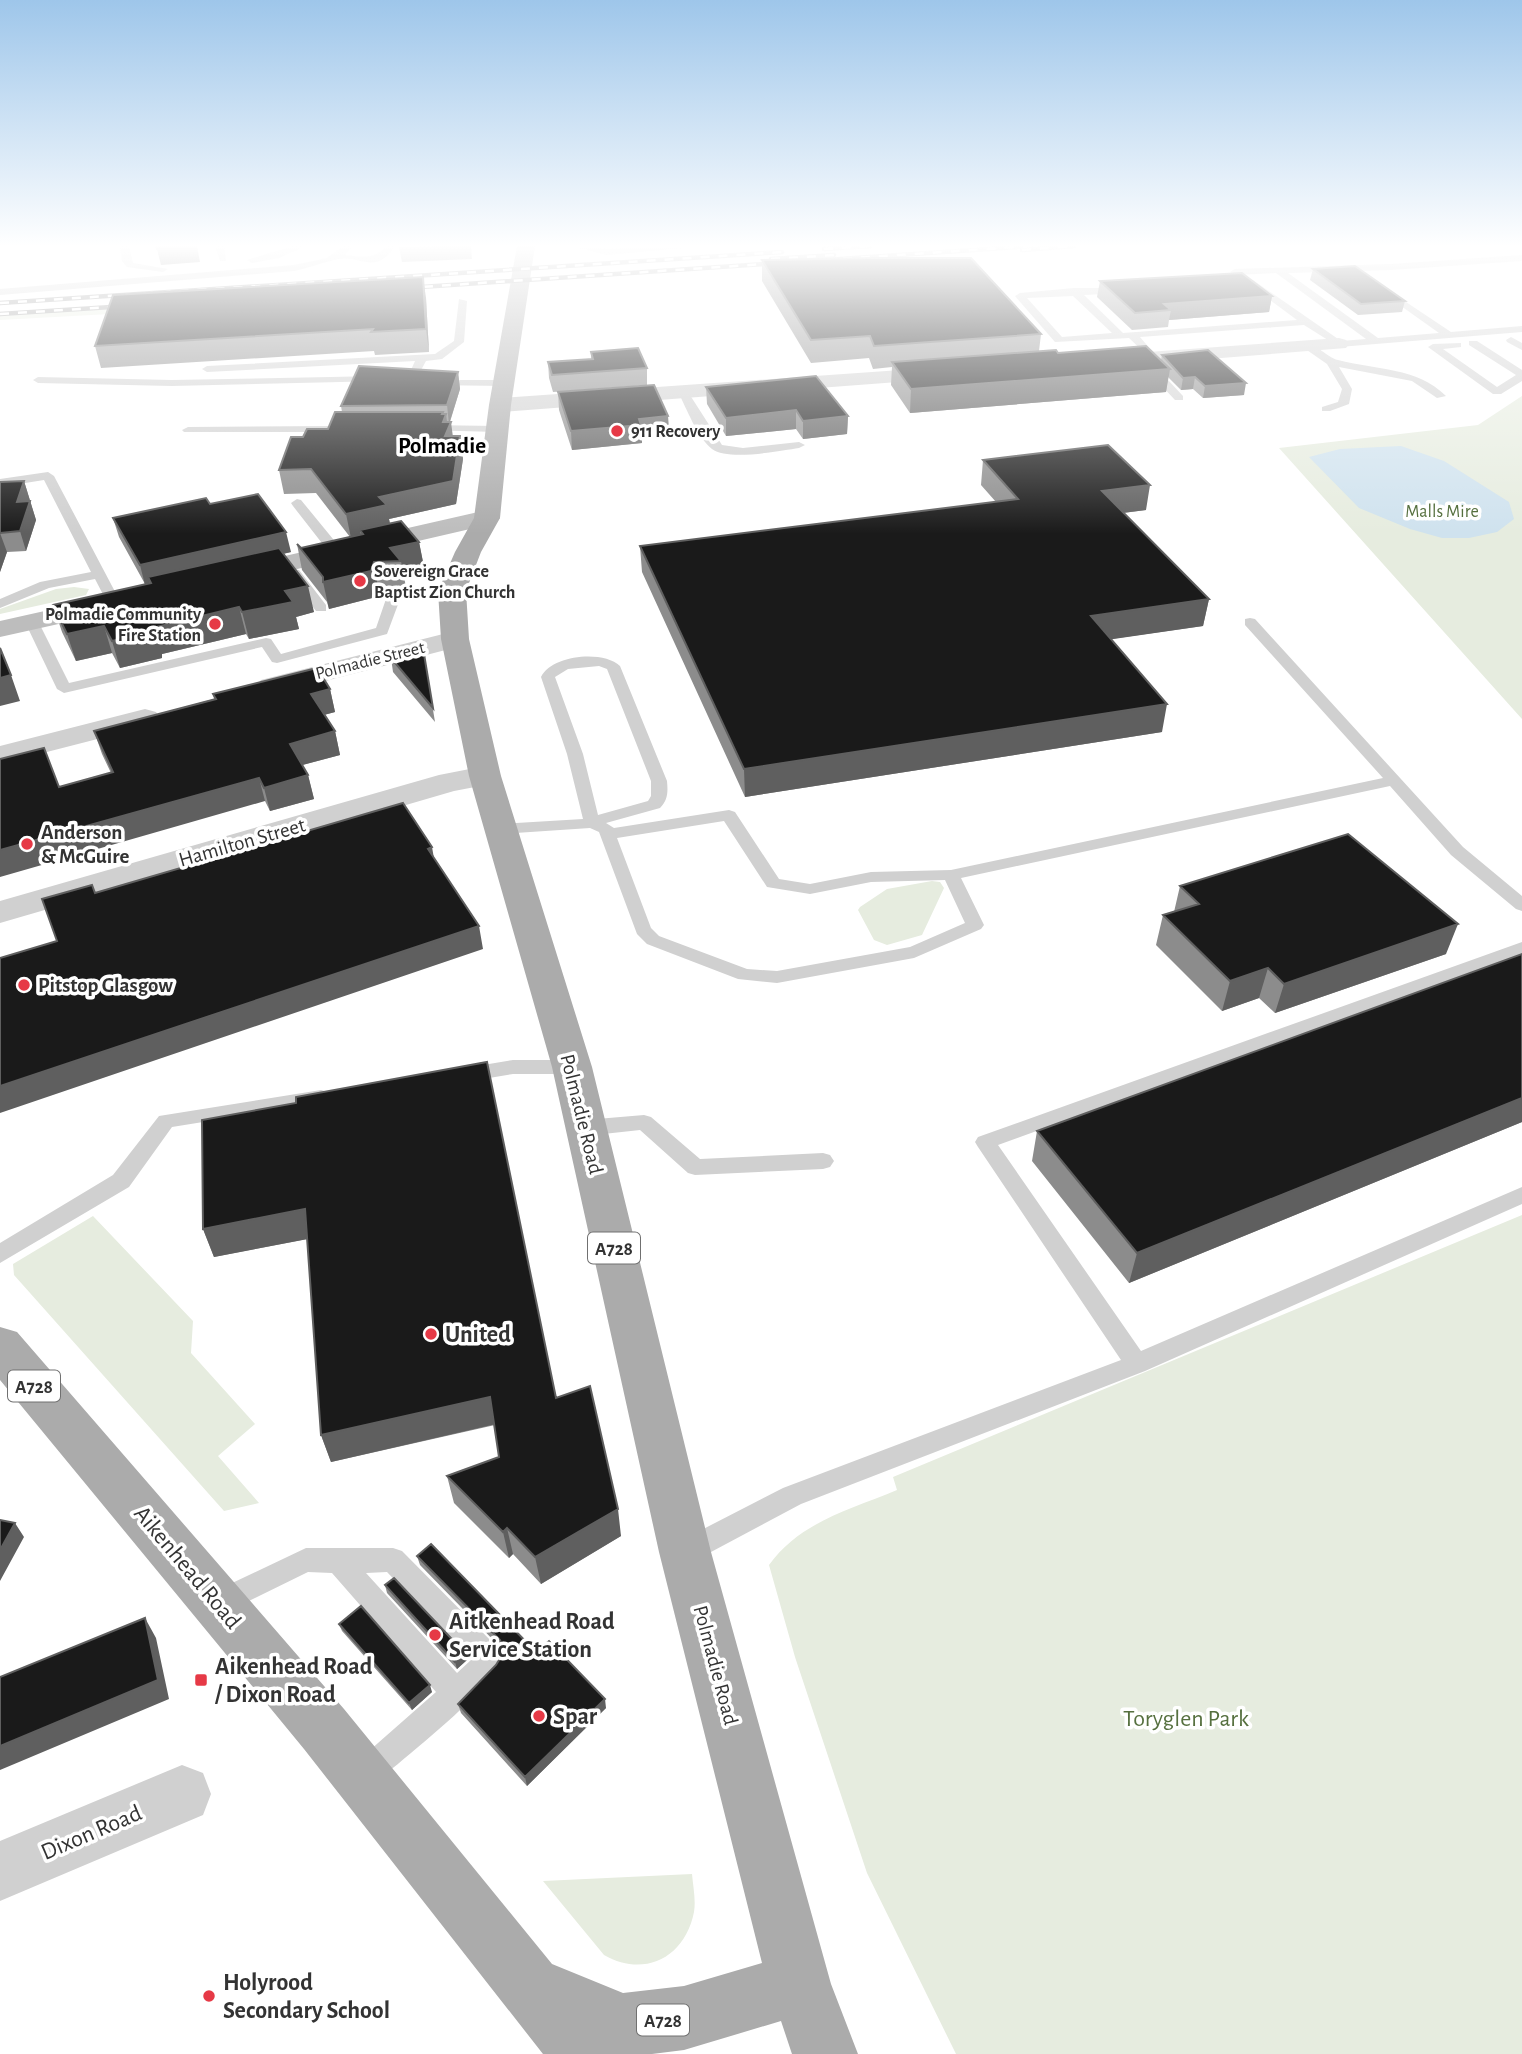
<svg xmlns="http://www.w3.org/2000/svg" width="1522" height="2054" viewBox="0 0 1522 2054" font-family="'Alegreya Sans',sans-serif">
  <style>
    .green { fill: #e6ecdf }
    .water { fill: #cfe2ee }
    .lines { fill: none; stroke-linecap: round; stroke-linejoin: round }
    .service { fill: #d0d0d0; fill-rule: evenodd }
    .minor { fill: #d0d0d0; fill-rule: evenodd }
    .secondary { fill: #bdbdbd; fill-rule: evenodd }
    .primary { fill: #ababab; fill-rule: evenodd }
    .rail-casing { stroke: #888; stroke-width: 4.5 }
    .rail { stroke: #fff; stroke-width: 2.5; stroke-dasharray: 9; stroke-linecap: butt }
    .wall { fill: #8c8c8c }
    .shaded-wall { fill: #5f5f5f }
    .building { fill: #1a1a1a; stroke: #5f5f5f; stroke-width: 2 }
    .poi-dot { fill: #e63946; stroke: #fff; stroke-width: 2.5 }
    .labels { text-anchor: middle; stroke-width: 7; stroke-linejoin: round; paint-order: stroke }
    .far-poi-label { font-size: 18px; font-weight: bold; fill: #333; stroke: #fff; text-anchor: start }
    .far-park-label { font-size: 18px; fill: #56703f; stroke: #fff }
    .far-street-label { font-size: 18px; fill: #333; stroke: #fff }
    .shield { fill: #fff; stroke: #707070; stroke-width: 2 }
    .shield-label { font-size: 19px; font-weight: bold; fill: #333 }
    .poi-label { font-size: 21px; font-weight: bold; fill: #333; stroke: #fff; text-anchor: start }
    .street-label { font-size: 21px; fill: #333; stroke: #fff }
    .far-district-label { font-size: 23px; font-weight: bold; fill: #000; stroke: #fff }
    .near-poi-label { font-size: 24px; font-weight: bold; fill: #333; stroke: #fff; text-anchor: start }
    .near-street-label { font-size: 24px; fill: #333; stroke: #fff }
    .near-park-label { font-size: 24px; fill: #56703f; stroke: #fff }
  </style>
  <rect width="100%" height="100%" fill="#fff"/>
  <path class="green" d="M92,309H119L110,314L0,320V316Z
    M1522,396V719L1279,448L1478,425Z
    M74,587L89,589L86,595L0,614V609L56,589Z
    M932,881L940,882L944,888L922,935L887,945L874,940L858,910L860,907L887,889Z
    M1522,1215V2054H956L867,1873L795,1657L769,1565C800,1522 849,1510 897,1490L893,1477Z
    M93,1216L193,1321L191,1353L255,1424L218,1456L259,1503L224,1511L14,1275L13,1264Z
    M692,1874C693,1886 696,1900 694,1912C685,1958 644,1978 604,1955L543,1881Z"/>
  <path class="water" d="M1401,446L1444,461L1509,502L1514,519L1497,532L1469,538H1442L1410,529L1359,508L1309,457L1340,449Z"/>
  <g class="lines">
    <path class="service" d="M120,246H129L133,263L168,269L163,272L127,267L122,261Z
      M215,246H224L226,261H220Z
      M293,246H306L279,258L252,263L247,260Z
      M343,246H352L345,255C361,257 375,260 386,246H395C375,276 362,255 338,259C324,262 309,268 294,271L0,295V289L294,265L327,258Z
      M573,246L606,249L705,246L606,255Z
      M1522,255V261L1391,270L1288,273L1378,338L1439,333L1394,301L1392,299L1397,296L1451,332L1522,326V332L1339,347L1304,325L1140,337L1157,357L1152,360L1129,338L1055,342L1015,296L1020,293L1074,288H1125V292L1122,293L1084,295L1123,333L1297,320L1250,285V281L1253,280L1341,341L1366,339L1276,273L1235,275L1230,272L1235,269L1391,264ZM1073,296L1112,333L1062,337L1027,298Z
      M459,299L467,301L464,342L442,359L426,361L420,372L411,370L415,361L207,372L202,369L207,366L435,354L454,341Z
      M1511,337L1522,343V350L1507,342L1506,340Z
      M1469,341H1477L1522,370V381L1501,394H1493L1428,347L1433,344L1461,343V347L1443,349L1497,387L1516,375L1469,345Z
      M1304,344C1317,343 1326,357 1338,360C1376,370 1417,367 1446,396L1437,398L1412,381L1339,367L1352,389L1349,404L1330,411H1322V407L1338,402L1342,389L1327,364L1304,348Z
      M1145,364H1153L1183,396V400H1175L1145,368Z
      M380,376L385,379L384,381L172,386L38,383L33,380L38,377L172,380Z
      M435,380H504L509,383L504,386L431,385V381Z
      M683,389L688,392L722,445L743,448L799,442L805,445L799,448C779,451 728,461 712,449C697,437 687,409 678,392Z
      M427,425L497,426L503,429L497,432L423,430L421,428Z
      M188,427L334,426L340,429L334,432H184L182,430Z
      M48,472L54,476L121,603L119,606H109L95,579L49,588L0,608V599L40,582L91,572L44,480L0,487V479Z
      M297,499L301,500L342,550V556H332L293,506L291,503Z
      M294,569L299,570L326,605V611H316L289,576V570Z
      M393,595L400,599L387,634L277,663L272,662L262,647L64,693L57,689L25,622L32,618L37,619L69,683L266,638L271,639L281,654L376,628L386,599Z
      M1250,618L1255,619L1463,847L1522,896V911L1516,909L1451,855L1390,786L961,878L984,925L981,929L914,958L777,983L738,979L647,944L637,934L599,832L590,828L500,834L492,829L500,824L583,819L567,754L541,677C552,655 603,650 620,666L667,781C668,792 668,800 660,808L606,823L614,828L729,810L735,812L779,879L810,884L871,872L951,870L1383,778L1245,625V619ZM599,666L607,669L651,781V796L648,801L598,815L583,754L555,677L568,669ZM724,821L767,887L810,894L871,882L945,880L965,923L910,947L777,971L747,969L659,936L651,928L617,838Z
      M1522,942V954L998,1145L1141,1351L1522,1187V1204L1145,1371L801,1504L696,1560L687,1563L678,1560L674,1551L678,1542L783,1488L1121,1360L978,1147L975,1142L978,1137Z
      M513,1060H572L579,1062L582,1067L579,1072L572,1074H513L465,1082L458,1080L455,1075L458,1070L465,1068Z
      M321,1090L328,1092L331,1097L328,1102L172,1127L129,1187L0,1263V1243L113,1175L159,1116Z
      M644,1115L651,1117L700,1159L823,1153L830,1155L834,1161L830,1167L823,1169L695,1175L688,1173L640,1130L585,1136L578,1133L575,1128L578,1123L585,1120Z
      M306,1548H393L402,1551L500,1650L504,1660C491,1690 402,1760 373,1785L363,1790L353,1785L348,1775L353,1765L436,1692L332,1573L308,1572L220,1615L211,1611L207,1602L211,1593ZM387,1572L471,1660L457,1673L366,1573Z"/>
    <path class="minor" d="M1339,338L1346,340L1349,344L1346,348L1107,367L1100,365L1097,361L1100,357L1107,355Z
      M943,367L951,368L954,373L951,378L500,412L492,410L489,405L492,400L500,398Z
      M455,631L465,633L469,639L465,645L271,695L261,692L256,686L261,680Z
      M145,709L156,712L160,718L156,724L0,764V746Z
      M485,766L496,769L501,776L496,783L454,791L0,923V901L439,775Z
      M182,1765L203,1773L211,1794L203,1815L0,1901V1841Z"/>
    <path class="secondary" d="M487,510L496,513L500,518L496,523L241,582L232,580L228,574L232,568L241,566Z
      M107,597L117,599L121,605L117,611L0,637V621Z"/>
    <path class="primary" d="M517,246H535L511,405L500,518L481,552L466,591L469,639L501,776L592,1067L711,1552L831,1984L858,2054H792L781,2021L684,2050L652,2054H543L304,1749L0,1380V1327L17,1332L344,1709L552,1964L623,1993L684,1986L762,1963L659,1552L552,1067L469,776L441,639L438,591L455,552L474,518L489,405Z"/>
    <defs>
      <path id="rail" d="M824,249L870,246
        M1022,250L1074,246
        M771,259L834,255
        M825,260L1031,246
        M406,288L780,263
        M0,303L782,252
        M0,314L127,306"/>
    </defs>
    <use href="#rail" class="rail-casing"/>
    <use href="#rail" class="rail"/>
  </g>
  <path class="wall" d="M471,246L472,259L402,262L399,247Z
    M762,260L1041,334L1039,351L1161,360L1162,355L1244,395L1203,398L1193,389L1181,390L1168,377L1166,392L910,413L891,385L892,367L873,369L869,358L811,363L762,281Z
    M1313,269L1405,301L1402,312L1358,315L1310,280Z
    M1100,281L1272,296L1269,312L1169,320L1168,327L1132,330L1097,297Z
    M426,298L429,352L375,355L374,351L101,368L95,346Z
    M591,352L647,368V385L553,392L549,378L548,362L591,360Z
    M458,372L460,389L450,422L452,436H460L463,459L456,504L389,519L390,524L419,542L424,567L403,572L406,587L378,588L376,597L329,609L327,602L302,570L297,544L301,548L350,537L316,493L284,494L279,470L303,437L328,429L342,412L341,406Z
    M706,387L848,416L847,434L803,439L796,429L726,436L707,404Z
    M558,392L668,416L669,435L642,437V443L572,450L559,410Z
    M983,460L1146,510L1123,513L1209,599L1203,626L1111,639L1162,732L745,797L642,572L640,546L996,502L981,485Z
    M24,481L36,520L26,551L7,552L0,572V482Z
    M210,504L291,552L283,554L314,612L296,617L299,629L249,639L246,634L162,654V658L120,668L112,653L76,661L62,632L53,605L145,584L119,537L113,518Z
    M423,648L435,722L393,672L391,658Z
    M330,689L335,712L324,715L335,731L340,755L302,765L308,775L314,799L270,811L265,801L59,787L111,773L102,754L94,731L214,699L213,694Z
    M1180,886L1446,954L1275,1013L1259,998L1222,1011L1156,945L1163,915L1174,912Z
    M1522,954V1122L1129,1283L1032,1161L1037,1131Z
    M202,1120L556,1398L621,1536L541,1584L513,1554L509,1558L454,1503L447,1476L499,1457L495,1425L331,1462L321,1435L307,1239L214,1257L203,1229Z
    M417,1556L606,1708L527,1786L461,1713L458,1704L496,1665L504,1653L502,1649L420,1565Z
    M385,1585L465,1653L467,1660L457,1669L387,1593Z
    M339,1624L432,1692L412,1710L342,1631Z"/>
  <path class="shaded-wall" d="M197,246L200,262L161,265L157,249Z
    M423,277L426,298L429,352L426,329Z
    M1272,296L1269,312L1169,320L1171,310L1164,304Z
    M1170,369L1166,392L910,413L911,389Z
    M458,372L460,389L449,424L447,405Z
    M1195,377L1193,389L1181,390L1183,378Z
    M1246,383L1244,395L1203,398L1205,386Z
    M796,410V429L726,436V418Z
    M443,412L444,420L446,414L448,429L451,422L454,445L448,459L442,414Z
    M668,416L669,435L642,437V443L572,450L571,431L639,419Z
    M848,416L847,434L803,439V421Z
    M460,436L463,459L456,504L389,519L391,529L363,534L360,530L361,536L351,538L346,514L379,497Z
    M24,481L36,520L26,551L20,531L17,502Z
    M1150,485L1146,510L1098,516L1102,491Z
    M286,532L291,552L152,584L148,577L150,584L145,585L140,565Z
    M0,533L7,552L0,572Z
    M419,542L424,567L403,572L401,561L390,548Z
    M374,562L378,588L376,597L329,609L323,582Z
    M308,586L314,612L296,617L299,629L249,639L242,612L285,591Z
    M1209,599L1203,626L1086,643L1091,616Z
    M239,607L246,634L162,654V658L120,668L112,641L153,628Z
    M104,626L112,653L76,661L67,634Z
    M11,675L20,701L0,706V678Z
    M330,689L335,712L316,717L311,694Z
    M1167,704L1162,732L745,797L744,769Z
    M335,731L340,755L295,767L290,744Z
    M308,775L314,799L270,811L264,788Z
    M259,778L265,801L0,877V850Z
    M432,847L436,870L428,849Z
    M1458,924L1446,954L1275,1013L1284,984Z
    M479,926L483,949L0,1113V1086Z
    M1268,968L1259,998L1222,1011L1230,981Z
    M1522,1098V1122L1129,1283L1137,1253Z
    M305,1209L313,1238L214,1257L203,1229Z
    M490,1397L496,1424L331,1462L321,1435Z
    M618,1509L621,1536L541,1584L535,1557Z
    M15,1523L24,1537L0,1581V1550Z
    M507,1528L513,1554L509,1558L503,1532Z
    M145,1618L156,1638L169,1699L0,1770V1746Z
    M465,1653L467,1660L457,1669L455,1662Z
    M430,1685L432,1692L412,1710L409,1703Z
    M605,1699L606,1708L527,1786L525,1777Z"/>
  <path class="building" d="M156,246H191L157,249Z
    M874,258H971L1041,334L874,346L870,336L811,340L762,260Z
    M1355,266L1405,301L1361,304L1313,269Z
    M1242,273L1272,296L1164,304L1171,310L1135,313L1100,281Z
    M423,277L426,329L371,332L373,329L95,346L113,295Z
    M1146,346L1170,369L911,389L892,362L1056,350L1058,353Z
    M638,348L647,368L552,375L548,362L593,359L591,352Z
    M1208,350L1246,383L1205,386L1195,377L1183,378L1162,355Z
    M359,366L458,372L447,405L341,406Z
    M816,376L848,416L803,421L796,410L726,418L706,387Z
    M654,385L668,416L639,419L641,425L571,431L558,392Z
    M335,412H443L442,414H446L443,422H451L445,436H460L453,481L379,497L387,505L346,514L311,469L279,470L291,437H303L307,429H328Z
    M1108,445L1150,485L1102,491L1209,599L1091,616L1167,704L744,769L640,546L1018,499L983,460Z
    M24,481L17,502L30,501L20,531L0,533V482Z
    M258,494L286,532L140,565L113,518L206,498L210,504Z
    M401,521L419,542L390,548L401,561L374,562L371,571L323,582V577L297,544L301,548L363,534L360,530Z
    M279,548L308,586L285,591L293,602L242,612L239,607L153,628L155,631L112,641L104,626L67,634L53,605L151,583L148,577Z
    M0,648L11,675L0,678Z
    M423,648L433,708L391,658Z
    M317,668L330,689L311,694L335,731L290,744L308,775L264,788L259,778L0,850V759L44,748L59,787L113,772L94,731L216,699L213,694Z
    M403,803L432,847L428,849L479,926L0,1086V958L57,941L42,899L92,885L95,893Z
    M1348,834L1458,924L1284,984L1268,968L1230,981L1163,915L1199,904L1180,886Z
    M1522,954V1098L1137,1253L1037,1131Z
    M487,1062L556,1398L590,1386L618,1509L535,1557L507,1528L503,1532L447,1476L499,1457L490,1397L321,1435L305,1209L203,1229L202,1120L296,1103V1097Z
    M0,1520L15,1523L0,1550Z
    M431,1544L536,1652L549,1641L605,1699L525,1777L458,1704L496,1665L504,1652L500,1640L417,1556Z
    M394,1578L465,1653L455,1662L385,1585Z
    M361,1606L430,1685L409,1703L339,1624Z
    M145,1618L158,1680L0,1746V1677Z"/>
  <linearGradient id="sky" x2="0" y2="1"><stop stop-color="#9ec6ea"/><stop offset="0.46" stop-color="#fff"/><stop offset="1" stop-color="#fff" stop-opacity="0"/></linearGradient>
  <rect width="1522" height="534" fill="url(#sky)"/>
  <g class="poi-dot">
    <circle cx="617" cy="431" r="7"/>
    <circle cx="360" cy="581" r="7"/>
    <circle cx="215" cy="624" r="7"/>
    <circle cx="27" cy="844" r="7"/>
    <circle cx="24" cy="985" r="7"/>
    <circle cx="431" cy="1334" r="7"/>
    <circle cx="435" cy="1635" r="7"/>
    <rect x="194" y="1673" width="14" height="14" rx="3.5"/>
    <circle cx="539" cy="1716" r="7"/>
    <circle cx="209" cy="1996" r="7"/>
  </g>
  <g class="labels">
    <g class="far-poi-label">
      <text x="631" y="437">911 Recovery</text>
      <text x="374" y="577">Sovereign Grace<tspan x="374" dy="21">Baptist Zion Church</tspan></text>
      <text x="201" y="620" text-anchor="end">Polmadie Community<tspan x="201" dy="21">Fire Station</tspan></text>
    </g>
    <g class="far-park-label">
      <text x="1442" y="517">Malls Mire</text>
    </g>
    <g class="far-street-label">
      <text transform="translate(370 660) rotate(-14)" y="6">Polmadie Street</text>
    </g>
    <g class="shield">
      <rect x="588" y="1232.5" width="52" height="31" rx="5"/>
      <rect x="8" y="1370.5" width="52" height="31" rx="5"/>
      <rect x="637" y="2004.5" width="52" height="31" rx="5"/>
    </g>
    <g class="shield-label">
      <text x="614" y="1255">A728</text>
      <text x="34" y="1393">A728</text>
      <text x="663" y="2027">A728</text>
    </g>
    <g class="poi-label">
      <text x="41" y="839">Anderson<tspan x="41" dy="24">&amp; McGuire</tspan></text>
      <text x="38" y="992">Pitstop Glasgow</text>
    </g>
    <g class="street-label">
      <text transform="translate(242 842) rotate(-16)" y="7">Hamilton Street</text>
      <text transform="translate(582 1114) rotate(76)" y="7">Polmadie Road</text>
      <text transform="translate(716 1665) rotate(75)" y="7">Polmadie Road</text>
    </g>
    <g class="far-district-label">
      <text x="442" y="453">Polmadie</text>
    </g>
    <g class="near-poi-label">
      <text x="445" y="1342">United</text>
      <text x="449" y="1629">Aitkenhead Road<tspan x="449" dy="28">Service Station</tspan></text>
      <text x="215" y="1674">Aikenhead Road<tspan x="215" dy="28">/ Dixon Road</tspan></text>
      <text x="553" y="1724">Spar</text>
      <text x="223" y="1990">Holyrood<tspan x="223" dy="28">Secondary School</tspan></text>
    </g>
    <g class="near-street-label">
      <text transform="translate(188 1567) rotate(50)" y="8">Aikenhead Road</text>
      <text transform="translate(91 1832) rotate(-23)" y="8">Dixon Road</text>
    </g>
    <g class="near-park-label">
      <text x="1186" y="1726">Toryglen Park</text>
    </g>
  </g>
</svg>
